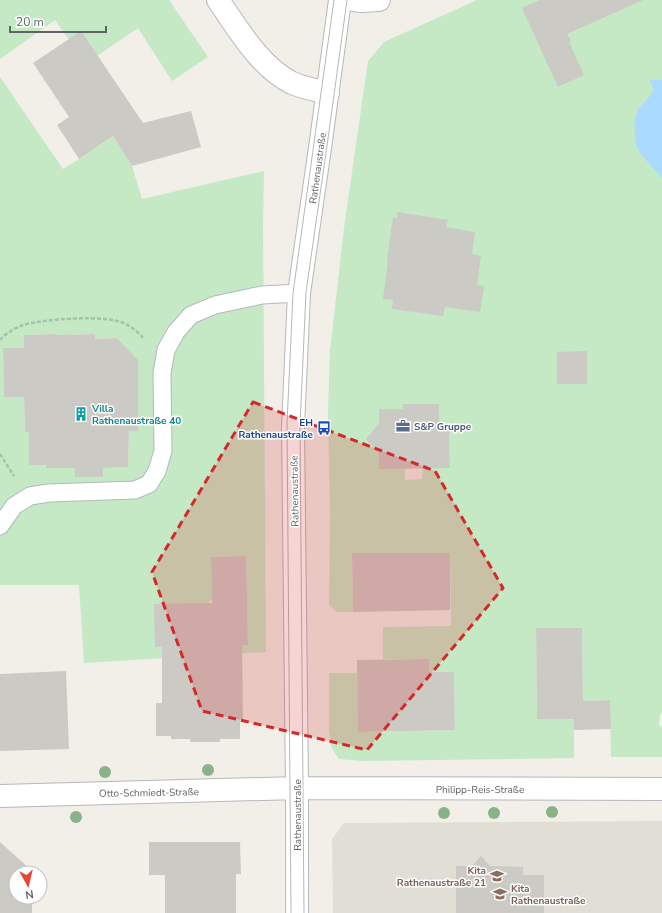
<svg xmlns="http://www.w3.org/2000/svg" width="662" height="913" viewBox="0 0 662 913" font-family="'Nunito Sans',sans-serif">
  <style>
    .education { fill: #e1ded6 }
    .green { fill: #c5e8c5; fill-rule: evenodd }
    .water { fill: #aadaff }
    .building { fill: #cccac5 }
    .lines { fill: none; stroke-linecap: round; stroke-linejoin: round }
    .service-casing { stroke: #b5b8bc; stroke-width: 19 }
    .minor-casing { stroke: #b5b8bc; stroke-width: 24 }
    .path { stroke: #9cc7a9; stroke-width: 2.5; stroke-dasharray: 4 2; stroke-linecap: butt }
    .service { stroke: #fff; stroke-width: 17 }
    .minor { stroke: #fff; stroke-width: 22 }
    .tram { stroke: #b6b7b8; stroke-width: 1 }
    .tree { fill: #89b387 }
    .marked { fill: #d62828; fill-opacity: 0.2; stroke: #d62828; stroke-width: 3; stroke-dasharray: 8 5; stroke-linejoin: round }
    .labels { text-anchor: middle; stroke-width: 3; stroke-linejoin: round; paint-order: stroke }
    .street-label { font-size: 10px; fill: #5f6368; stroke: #fff }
    .culture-label { font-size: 10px; font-weight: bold; fill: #0d838f; stroke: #fff; text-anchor: start }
    .transit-label { font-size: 10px; font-weight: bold; fill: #164399; stroke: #fff; text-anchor: end }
    .service-label { font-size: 10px; font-weight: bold; fill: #4e5e75; stroke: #fff; text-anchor: start }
    .education-label { font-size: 10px; font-weight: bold; fill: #785e54; stroke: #fff; text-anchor: end }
  </style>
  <rect width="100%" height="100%" fill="#f1efe8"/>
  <path class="education" d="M662,821V913H333L332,839L344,823Z"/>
  <path class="green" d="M0,0H169L208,57L172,81L138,28L97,56L69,40L55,20L0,59Z
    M477,0H662V713L660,714L659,725L662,727V757H611L610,700L583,701L582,628H536L537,719H574V758L362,761L339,759L331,747L329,730V673H357L359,732L455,730L454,672H429V659H383V627L451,626L450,553L352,554L353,612H337L329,605L330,513L328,416L330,351L344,228L368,61L384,42ZM404,404L439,405L440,429H449L450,468H423L422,479L405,480V468L379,449H375L369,443V435L375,428L379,429L403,409Z
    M0,77L63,169L79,159L113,136L132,166L142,199L264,171L263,225L266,652L84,663L79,585H0ZM56,334V339L74,334H95V339L117,338L134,356L138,431H129L128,467L103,468V477H76L75,468H46V465H29V432H25L24,397H4L3,348H24V335ZM246,556L248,645L209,603L212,599L211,557Z"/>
  <path class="water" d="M649,80H662V178L640,153L636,144L634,124L638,109L649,97L654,90Z"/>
  <path class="building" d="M540,0H643L567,34L571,41L569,42L584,75L558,87L522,8Z
    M81,31L143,123L191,111L201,147L132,166L113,136L79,159L57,125L69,117L33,63Z
    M397,212L448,220L446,227L475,232L472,254L481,256L477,285L484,286L480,312L445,307L443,316L392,309L393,300L383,299L388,261L387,260L393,217L397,218Z
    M56,334V335L95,334V339L117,338L138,360V431H129L128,467L103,468V477H75V468H46V465H29V432H25L24,397H4L3,348H24V335Z
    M587,351V384H557V352Z
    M403,404H439L440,429H449L450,468L379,469V454L366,439L379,423V409H403Z
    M352,553H450V610L353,612Z
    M246,556L248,645H242L243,719H240V739H220V742H190V739H171V736H156V703H162V647H155L154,604L212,603L211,557Z
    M536,628H582L583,701L610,700L611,729L574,730V719H537Z
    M429,659V672H454L455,730L358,732L357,660Z
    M66,671L69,749L0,751V674Z
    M0,842L31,870V873H16V897H32V913H0Z
    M149,842H240L241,874H236V913H165V875H149Z
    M481,856L490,866L523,867V875H544V913H456V866H472Z"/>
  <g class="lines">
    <defs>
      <path id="service" d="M0,526L14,506L30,496L49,493L135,490L149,484L157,471L163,451L162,373L166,350L176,332L191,315L215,305L262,295L299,293"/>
      <path id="minor" d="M218,0C238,29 260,67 292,83C304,88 315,90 328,93
        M353,0L362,1L379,0
        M0,796L297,788L662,789
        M297,913V788L293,427L299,293L320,148L340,0"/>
    </defs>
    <use href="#service" class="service-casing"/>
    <use href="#minor" class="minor-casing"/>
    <path class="path" d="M0,340C5,334 15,328 23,325C44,319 107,314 126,324C132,327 139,333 143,338
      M0,454L14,476"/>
    <use href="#service" class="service"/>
    <use href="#minor" class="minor"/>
    <path class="tram" d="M291,913L287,424L293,293L334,0
      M304,913L300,426L306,292L327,146L347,0"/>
  </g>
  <g class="tree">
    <circle cx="208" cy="770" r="6"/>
    <circle cx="105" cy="772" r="6"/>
    <circle cx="552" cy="812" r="6"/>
    <circle cx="444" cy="813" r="6"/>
    <circle cx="494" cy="813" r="6"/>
    <circle cx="76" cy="817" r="6"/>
  </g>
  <path class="marked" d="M253,402L435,471L503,588L367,750L202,711L152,572Z"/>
  <defs>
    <symbol id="building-bare" viewBox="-9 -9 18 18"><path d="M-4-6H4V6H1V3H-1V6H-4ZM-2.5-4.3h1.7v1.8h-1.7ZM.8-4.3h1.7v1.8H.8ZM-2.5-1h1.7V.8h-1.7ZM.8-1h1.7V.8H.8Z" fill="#0f9aa8" stroke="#fff" stroke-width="2.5" paint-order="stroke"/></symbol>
    <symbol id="office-bare" viewBox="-9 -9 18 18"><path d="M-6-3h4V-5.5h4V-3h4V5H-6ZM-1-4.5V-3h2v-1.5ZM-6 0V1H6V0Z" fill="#5c6f8a" stroke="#fff" stroke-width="2.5" paint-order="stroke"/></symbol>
    <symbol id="bus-bare" viewBox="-9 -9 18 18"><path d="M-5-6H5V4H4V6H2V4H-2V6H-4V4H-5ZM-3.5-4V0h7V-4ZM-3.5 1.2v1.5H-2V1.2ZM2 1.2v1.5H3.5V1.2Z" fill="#1a4fb4" stroke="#fff" stroke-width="2.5" paint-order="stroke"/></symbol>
    <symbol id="school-bare" viewBox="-9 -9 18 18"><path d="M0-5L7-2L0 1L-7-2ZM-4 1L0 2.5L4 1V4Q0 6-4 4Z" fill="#8d6e63" stroke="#fff" stroke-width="2.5" paint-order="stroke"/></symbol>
  </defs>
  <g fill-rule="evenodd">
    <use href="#building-bare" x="71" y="404" width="20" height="20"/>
    <use href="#office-bare" x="393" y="416" width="20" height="20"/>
    <use href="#bus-bare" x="314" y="418" width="20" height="20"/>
    <use href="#school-bare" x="487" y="866" width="20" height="20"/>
    <use href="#school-bare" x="490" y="884" width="20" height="20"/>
  </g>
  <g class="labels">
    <g class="street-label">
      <text transform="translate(317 168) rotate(-82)" y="4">Rathenaustraße</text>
      <text transform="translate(294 491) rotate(-91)" y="4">Rathenaustraße</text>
      <text x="480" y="793">Philipp-Reis-Straße</text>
      <text transform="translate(149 792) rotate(-1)" y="4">Otto-Schmiedt-Straße</text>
      <text transform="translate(297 815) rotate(-90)" y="4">Rathenaustraße</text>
    </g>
    <g class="culture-label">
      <text x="92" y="412">Villa<tspan x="92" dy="12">Rathenaustraße 40</tspan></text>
    </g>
    <g class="transit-label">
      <text x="313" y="426">EH<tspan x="313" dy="12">Rathenaustraße</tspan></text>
    </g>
    <g class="service-label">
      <text x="414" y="430">S&amp;P Gruppe</text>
    </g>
    <g class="education-label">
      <text x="486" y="874">Kita<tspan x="486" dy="12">Rathenaustraße 21</tspan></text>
      <text x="511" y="892" text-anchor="start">Kita<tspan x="511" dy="12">Rathenaustraße</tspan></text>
    </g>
  </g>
  <g transform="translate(28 885) rotate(172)"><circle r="19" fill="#ffffff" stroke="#bfc1c3"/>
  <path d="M0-3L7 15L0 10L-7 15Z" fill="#ea4335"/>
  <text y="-6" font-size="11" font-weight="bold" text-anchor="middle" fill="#5f6368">N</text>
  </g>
  <path d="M10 26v6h96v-6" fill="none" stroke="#5f6368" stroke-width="2"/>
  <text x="16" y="26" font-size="12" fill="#5f6368" stroke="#ffffff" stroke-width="3" paint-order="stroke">20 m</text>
</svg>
